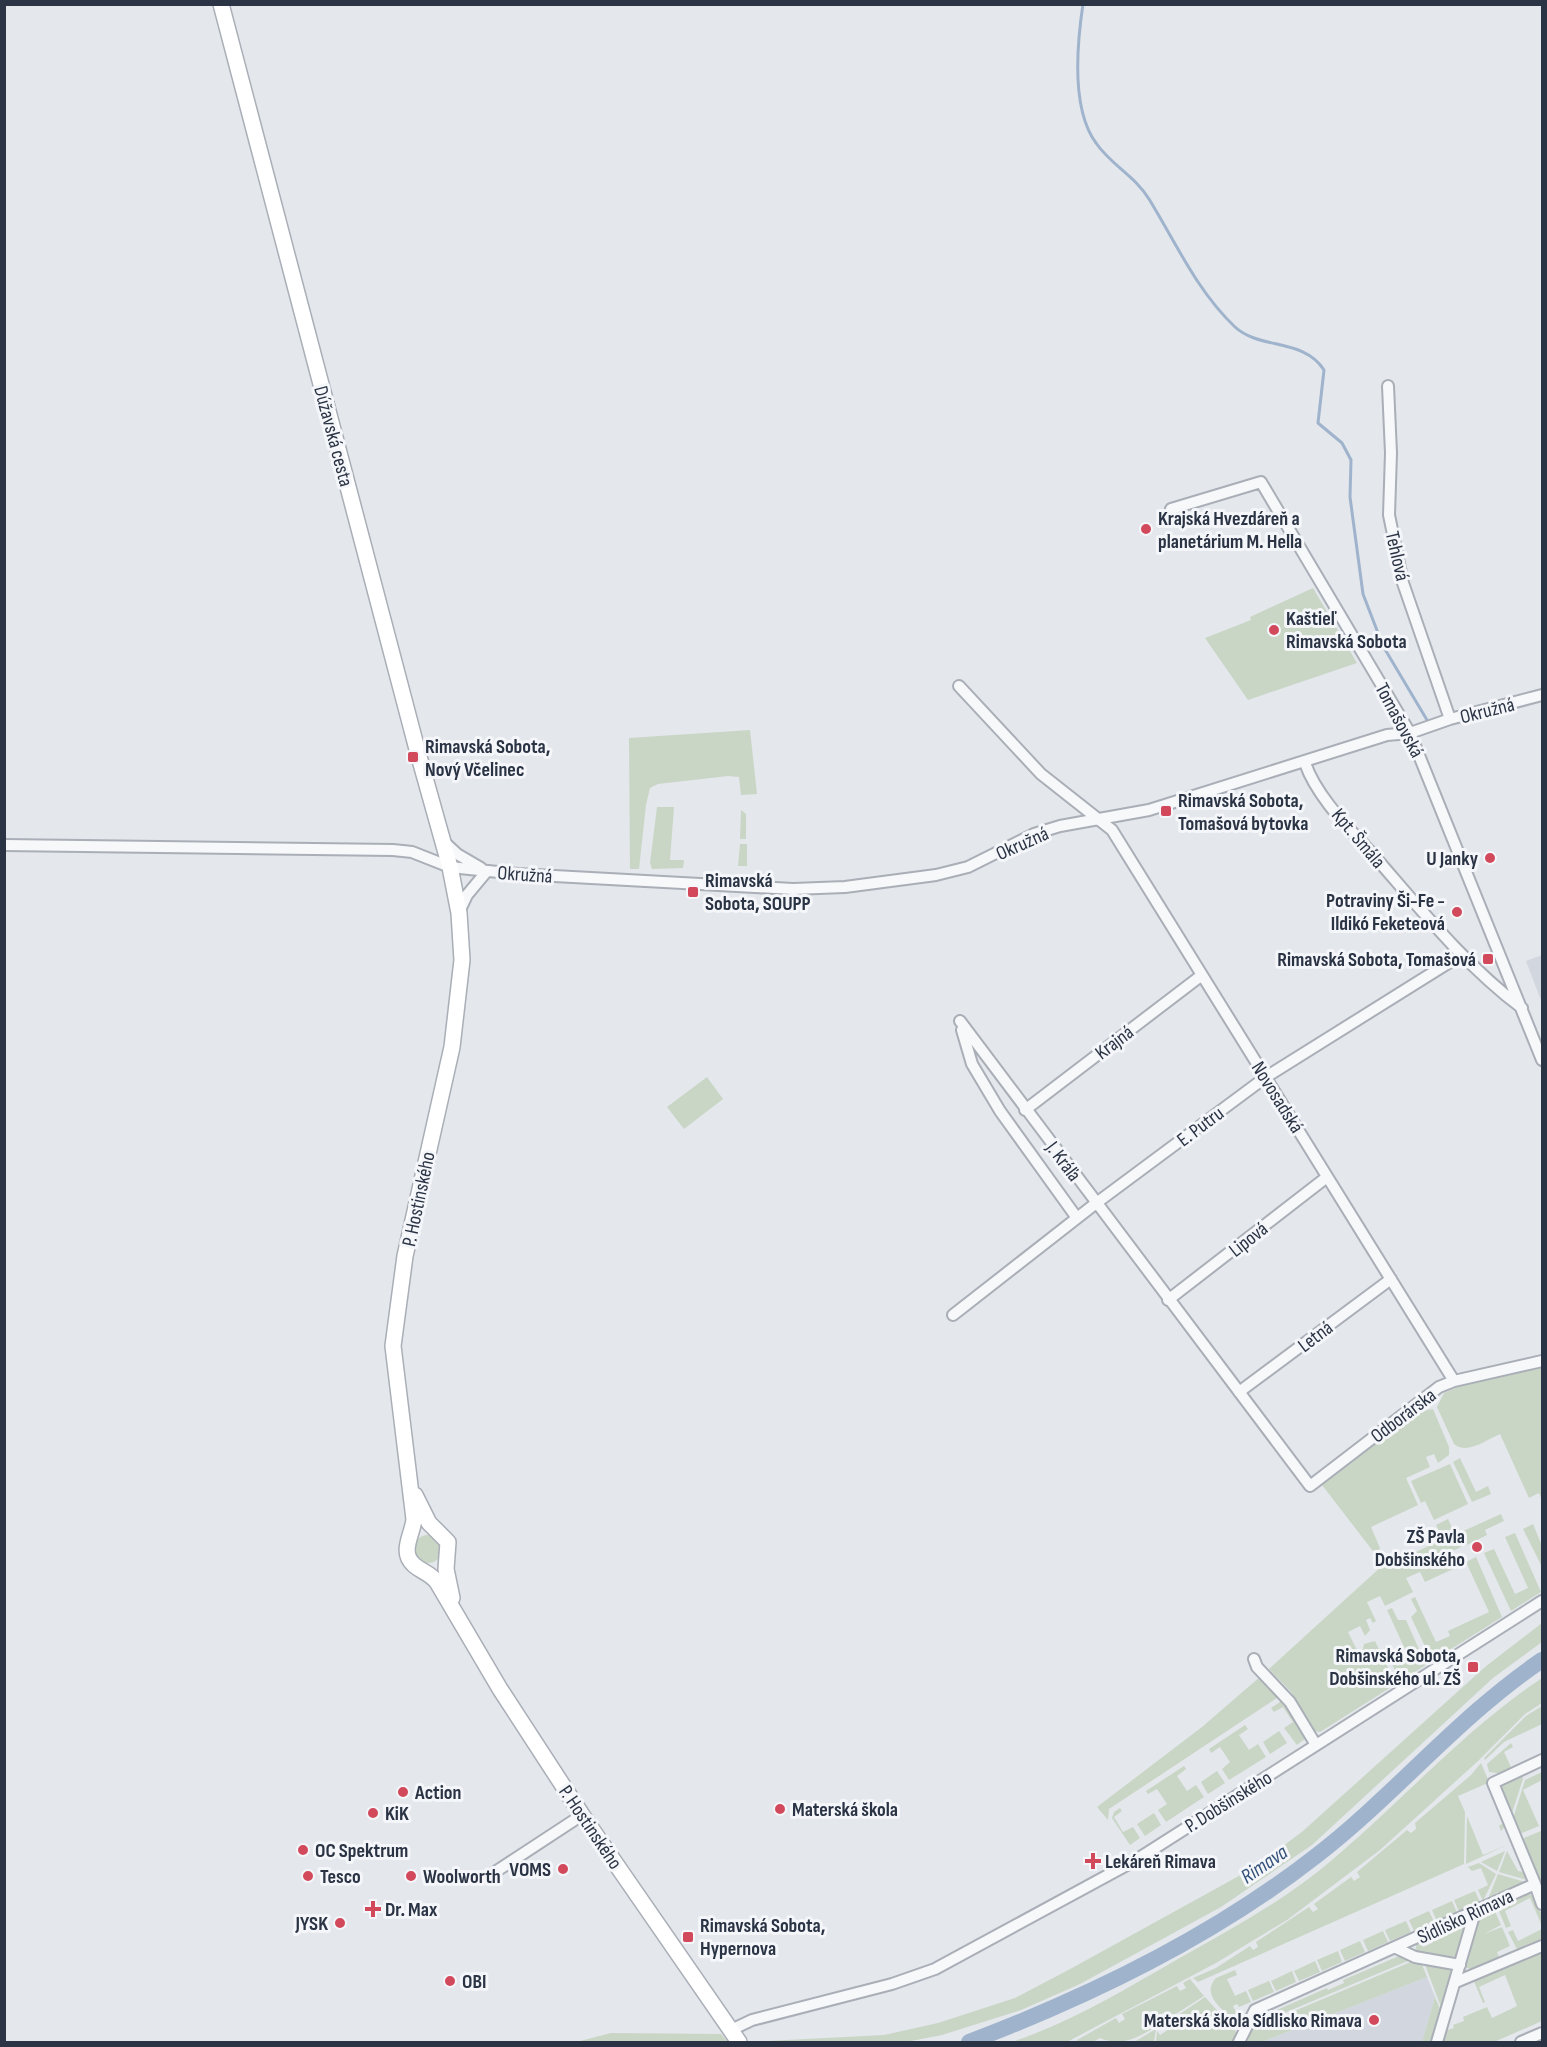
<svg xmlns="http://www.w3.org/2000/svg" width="1547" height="2047" viewBox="0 0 1547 2047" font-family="'Sofia Sans Condensed',sans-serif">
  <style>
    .built { fill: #d2d6de }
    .green { fill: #c9d6c5 }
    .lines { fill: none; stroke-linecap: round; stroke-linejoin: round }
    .stream { stroke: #9fb4cc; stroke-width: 3 }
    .river { stroke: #9fb4cc; stroke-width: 16 }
    .street-casing { stroke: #a9aeb7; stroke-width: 14 }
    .secondary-casing { stroke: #a9aeb7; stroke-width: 18 }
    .street { stroke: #f7f8fa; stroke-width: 10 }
    .secondary { stroke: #fff; stroke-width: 15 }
    .poi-dot { fill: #d1495b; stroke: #f4f6f9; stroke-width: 2 }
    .labels { text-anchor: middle; stroke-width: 6; stroke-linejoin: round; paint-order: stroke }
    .street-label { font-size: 20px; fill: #2b3445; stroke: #f4f6f9 }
    .poi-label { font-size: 20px; font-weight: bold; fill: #2b3445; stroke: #f4f6f9; text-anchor: start }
    .water-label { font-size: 21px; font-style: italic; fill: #34527a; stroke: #f4f6f9 }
  </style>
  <rect width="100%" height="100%" fill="#e4e7ec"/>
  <path class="built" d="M1542,955V1003L1526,961Z
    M1427,1977L1435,1997L1422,2042H1262Z"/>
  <path class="green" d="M1313,588L1357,663L1248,700L1205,638L1251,620L1250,617Z
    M750,730L757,794L741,795L739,777L728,776L658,784L650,788L646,805L639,869H630L629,738Z
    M657,807H674L670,860H684L683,868L652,869L650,863Z
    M741,810L746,814V839H740Z
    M740,844H747V866H738Z
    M707,1077L723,1099L684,1129L667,1107Z
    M1542,1366V1500L1539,1493L1529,1498L1500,1434C1486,1440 1467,1455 1454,1444L1437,1407L1444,1393L1456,1388V1384Z
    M1433,1409L1449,1447V1455L1438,1463L1434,1454L1426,1457L1430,1467L1406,1478L1418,1505L1371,1527L1380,1548L1376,1555L1322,1485L1417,1412Z
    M1460,1458L1476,1492L1488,1486L1491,1494L1472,1502L1453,1462Z
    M1450,1464L1468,1504L1434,1520L1425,1501L1421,1503L1411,1481Z
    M1501,1514L1504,1521L1485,1530L1487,1535L1465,1546L1459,1533Z
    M1448,1519L1461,1547L1446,1554L1453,1569L1425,1582L1420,1572L1406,1578L1413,1592L1385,1606L1380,1596L1367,1602L1376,1621L1373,1623L1370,1618L1366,1620L1370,1630L1365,1636L1360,1626L1348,1632L1358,1652L1363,1649L1364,1644L1375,1641L1396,1684L1320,1732L1314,1731L1291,1692L1269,1669L1383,1565L1380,1560L1386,1559L1389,1565L1443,1539L1436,1525Z
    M1533,1524L1542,1546V1567L1523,1529Z
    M1515,1533L1541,1592L1511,1611L1484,1553L1494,1549L1515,1594L1528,1588L1505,1537Z
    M414 1549a14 14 0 1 1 28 0a14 14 0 1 1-28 0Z
    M1476,1557L1502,1617L1432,1661L1411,1617L1417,1611L1411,1599L1415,1597L1436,1642L1450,1636L1448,1631L1489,1612L1466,1562Z
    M1392,1608L1398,1620H1406L1426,1665L1400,1681L1384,1647L1387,1645L1397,1666L1410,1660L1387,1610Z
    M1542,1623V1642L1493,1678L1312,1845L1221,1907L1080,1984L1021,2010L942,2035L906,2042H749L884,2035L938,2023L1015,1998L1072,1968L1257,1866L1303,1831L1485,1667Z
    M1261,1676L1280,1696L1109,1809L1108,1820L1097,1807L1202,1727Z
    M1542,1678V1703L1525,1714L1478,1761L1380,1850L1287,1920L1216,1963L1067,2042H1012C1071,2022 1124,1990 1178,1959C1226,1932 1276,1905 1320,1870C1396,1808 1461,1732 1542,1678Z
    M1283,1700L1306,1738L1297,1745L1284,1728L1293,1722L1283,1707L1274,1712L1271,1708Z
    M1542,1706V1724L1504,1742L1485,1760L1484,1758L1526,1716Z
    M1245,1725L1248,1729L1239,1735L1249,1750L1258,1744L1266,1757L1229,1780L1222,1769L1230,1762L1220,1747L1211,1753L1209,1749Z
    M1279,1731L1287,1743L1270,1754L1263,1742Z
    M1511,1743L1513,1747L1504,1752L1511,1767L1521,1763L1522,1765L1504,1774L1489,1772L1487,1764Z
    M1481,1763L1507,1824L1501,1831L1499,1826L1504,1822L1488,1783L1458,1796L1465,1812L1464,1864L1198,1982L1193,1978L1216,1968L1250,1946L1253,1950L1258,1947L1256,1942L1309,1907L1313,1912L1318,1909L1314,1904L1351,1877L1354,1881L1360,1877L1357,1872L1407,1830L1411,1833L1416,1829L1415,1823L1471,1775Z
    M1184,1766L1186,1769L1177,1776L1187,1791L1196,1785L1204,1797L1166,1822L1158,1810L1167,1804L1157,1789L1148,1794L1146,1791Z
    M1217,1771L1225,1783L1208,1794L1201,1782Z
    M1542,1772V1780L1523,1790L1539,1826L1517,1835L1512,1822L1525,1780Z
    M1521,1773L1523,1779L1510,1819L1501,1787Z
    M1120,1808L1122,1811L1114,1817L1123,1832L1133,1827L1140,1838L1130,1845L1112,1818L1114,1812Z
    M1154,1813L1161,1825L1145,1836L1137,1824Z
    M1467,1816L1483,1855L1507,1845L1466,1864Z
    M1541,1831L1542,1834V1885L1539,1884L1519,1840Z
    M1505,1851L1497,1871L1481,1862Z
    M1507,1851L1518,1871L1528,1873L1527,1880L1499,1872Z
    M1479,1863L1496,1874L1483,1901L1478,1890L1488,1885L1481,1868L1472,1871L1468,1867Z
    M1498,1874L1525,1882L1499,1894L1498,1892L1488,1899Z
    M1475,1891L1480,1902L1459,1912L1454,1900Z
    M1523,1892L1534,1896L1542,1915V1926L1530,1898L1505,1911L1511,1926L1506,1928L1496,1904Z
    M1452,1901L1457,1913L1437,1921L1432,1910Z
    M1494,1909L1501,1925L1484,1934L1502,1927L1510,1946L1497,1952L1499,1957L1512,1951L1513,1953C1500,1959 1477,1974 1465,1967L1479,1915Z
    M1429,1911L1434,1922L1414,1931L1409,1920Z
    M1467,1920L1457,1957L1415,1951L1417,1942L1420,1941L1423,1947L1432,1943L1430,1936Z
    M1406,1921L1411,1932L1390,1941L1385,1930Z
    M1542,1929V1942L1518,1951L1508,1932L1513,1930L1518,1941Z
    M1383,1931L1388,1942L1368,1951L1363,1940Z
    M1360,1941L1365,1952L1345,1961L1340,1950Z
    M1542,1950V2021L1494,2042H1440L1441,2032L1454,2028L1453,2025L1464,2021L1463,2017L1487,2007L1492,2018L1517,2006L1505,1975L1479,1987L1485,2002L1483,2003L1473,1979Z
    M1338,1951L1342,1962L1322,1971L1317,1960Z
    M1399,1956L1410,1960L1251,2027L1260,2012L1263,2016L1327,1988L1328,1990L1344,1983L1343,1980Z
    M1315,1961L1320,1972L1299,1981L1294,1971Z
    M1413,1961L1421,1962L1427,1977L1262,2042L1248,2041L1249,2030Z
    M1424,1962L1453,1966L1441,2007Z
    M1235,1970L1237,1975L1227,1979L1235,1996L1246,1991L1251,2002L1239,2007L1237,2004L1233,2006L1238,2016L1232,2019C1221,2008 1201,1994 1216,1978Z
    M1292,1971L1296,1982L1276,1991L1271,1981Z
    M1190,1979L1204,1996L1168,2019L1163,2013L1151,2020L1155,2027C1138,2038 1120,2047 1100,2038L1093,2042H1078L1077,2040L1116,2018L1119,2023L1125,2019L1122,2014L1177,1986L1180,1991L1186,1988L1183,1983Z
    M1269,1981L1274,1992L1253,2001L1248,1990Z
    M1205,1997L1238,2034L1234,2042H1156L1157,2031L1160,2035L1172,2027L1169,2021Z
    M1435,1997L1441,2011L1431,2042H1422Z
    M1156,2029L1154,2042H1134Z
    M611,2033L721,2034L728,2042H576Z"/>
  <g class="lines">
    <path class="stream" d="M1083,4C1077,44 1071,109 1096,143C1111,165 1135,176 1149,199C1176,243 1197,291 1235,327C1260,350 1304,338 1324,370L1318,423L1342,443L1351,460L1350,497L1363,594L1383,646L1427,720"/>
    <path class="river" d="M969,2042C1088,1997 1215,1935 1316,1856C1395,1795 1459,1716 1542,1660"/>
    <defs>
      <path id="street" d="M1388,386L1391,453L1389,515L1403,583L1450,719
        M1171,509L1261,482L1410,733L1542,1060
        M959,686L1041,774L1112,830L1454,1381
        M1305,763C1317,798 1351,830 1376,858C1422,911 1466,966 1522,1008
        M443,841L457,854L481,868
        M4,845L393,850L412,852L450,867L518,874L793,889L845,887L936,875L968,867L1034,834L1060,826L1149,810L1387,735L1410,733L1450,719L1542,695
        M459,912L467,895L487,871
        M960,1021L1310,1486L1439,1387L1454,1381L1542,1361
        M962,1030L972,1064L1000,1111L1077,1218
        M1025,1110L1202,975
        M1168,1300L1327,1177
        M953,1315L1095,1204L1266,1077L1461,955
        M1239,1392L1391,1279
        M1254,1659L1257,1667L1290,1702L1316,1745
        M492,1874L582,1815
        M1535,1884L1542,1904
        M1396,1948L1415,1957L1460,1965
        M1456,1982L1542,1946
        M731,2030L752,2020L892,1984L935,1969L1136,1860L1542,1601
        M1239,2042L1255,2010L1535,1884L1493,1783L1542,1760
        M1437,2042L1475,1912
        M1521,2042L1542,2033"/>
      <path id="secondary" d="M221,4L418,753L450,867L459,913L462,960L452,1047L405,1256L393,1346L414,1519C413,1534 399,1552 414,1565C422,1572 430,1573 437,1582L500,1689L582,1815L739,2042
        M415,1495L429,1523L448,1542L446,1569L452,1598"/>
    </defs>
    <use href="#street" class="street-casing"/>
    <use href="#secondary" class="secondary-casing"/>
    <use href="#street" class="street"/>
    <use href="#secondary" class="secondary"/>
  </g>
  <g class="poi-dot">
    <circle cx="1146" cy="529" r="6"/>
    <circle cx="1274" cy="630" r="6"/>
    <rect x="407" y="751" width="12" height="12" rx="3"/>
    <rect x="1160" y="805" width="12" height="12" rx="3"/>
    <circle cx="1490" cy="858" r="6"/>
    <rect x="687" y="886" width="12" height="12" rx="3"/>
    <circle cx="1457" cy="912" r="6"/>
    <rect x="1482" y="953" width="12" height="12" rx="3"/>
    <circle cx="1477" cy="1547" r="6"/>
    <rect x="1467" y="1661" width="12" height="12" rx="3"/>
    <circle cx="403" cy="1792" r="6"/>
    <circle cx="780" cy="1809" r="6"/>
    <circle cx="373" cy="1813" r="6"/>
    <circle cx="303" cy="1850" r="6"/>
    <path d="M1090 1852h6v6h6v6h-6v6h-6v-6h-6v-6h6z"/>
    <circle cx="563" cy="1869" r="6"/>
    <circle cx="308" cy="1876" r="6"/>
    <circle cx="411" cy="1876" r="6"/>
    <path d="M370 1900h6v6h6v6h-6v6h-6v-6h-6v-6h6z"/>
    <circle cx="340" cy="1923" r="6"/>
    <rect x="682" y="1931" width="12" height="12" rx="3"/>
    <circle cx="450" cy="1981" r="6"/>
    <circle cx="1374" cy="2020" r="6"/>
  </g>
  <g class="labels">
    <g class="street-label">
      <text transform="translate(334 436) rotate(75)" y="7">Dúžavská cesta</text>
      <text transform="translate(1398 556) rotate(77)" y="7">Tehlová</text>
      <text transform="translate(1487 710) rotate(-14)" y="7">Okružná</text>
      <text transform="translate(1400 720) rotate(62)" y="7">Tomašovská</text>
      <text transform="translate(1359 838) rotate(50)" y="7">Kpt. Šmála</text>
      <text transform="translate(1022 843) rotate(-24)" y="7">Okružná</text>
      <text transform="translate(525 874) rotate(4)" y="7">Okružná</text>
      <text transform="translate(1114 1042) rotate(-37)" y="7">Krajná</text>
      <text transform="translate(1278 1097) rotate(58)" y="7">Novosadská</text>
      <text transform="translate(1200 1126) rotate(-37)" y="7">E. Putru</text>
      <text transform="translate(1064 1161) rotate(53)" y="7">J. Kráľa</text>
      <text transform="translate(418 1199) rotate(-78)" y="7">P. Hostinského</text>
      <text transform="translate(1248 1239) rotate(-38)" y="7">Lipová</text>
      <text transform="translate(1315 1336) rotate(-37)" y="7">Letná</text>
      <text transform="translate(1403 1415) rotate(-37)" y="7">Odborárska</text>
      <text transform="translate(1228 1801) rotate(-32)" y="7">P. Dobšinského</text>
      <text transform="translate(591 1827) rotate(56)" y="7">P. Hostinského</text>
      <text transform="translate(1465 1916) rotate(-25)" y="7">Sídlisko Rimava</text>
    </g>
    <g class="poi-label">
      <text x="1158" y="525">Krajská Hvezdáreň a<tspan x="1158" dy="23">planetárium M. Hella</tspan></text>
      <text x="1286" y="625">Kaštieľ<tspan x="1286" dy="23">Rimavská Sobota</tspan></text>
      <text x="425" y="753">Rimavská Sobota,<tspan x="425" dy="23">Nový Včelinec</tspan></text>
      <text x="1178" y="807">Rimavská Sobota,<tspan x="1178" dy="23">Tomašová bytovka</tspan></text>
      <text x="1478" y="865" text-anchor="end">U Janky</text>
      <text x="705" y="887">Rimavská<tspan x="705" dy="23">Sobota, SOUPP</tspan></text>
      <text x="1445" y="907" text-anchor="end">Potraviny Ši-Fe -<tspan x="1445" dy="23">Ildikó Feketeová</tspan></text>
      <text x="1476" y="966" text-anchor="end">Rimavská Sobota, Tomašová</text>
      <text x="1465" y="1543" text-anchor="end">ZŠ Pavla<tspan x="1465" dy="23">Dobšinského</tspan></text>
      <text x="1461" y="1662" text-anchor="end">Rimavská Sobota,<tspan x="1461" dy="23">Dobšinského ul. ZŠ</tspan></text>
      <text x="415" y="1799">Action</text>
      <text x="792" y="1816">Materská škola</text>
      <text x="385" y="1820">KiK</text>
      <text x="315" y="1857">OC Spektrum</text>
      <text x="1105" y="1868">Lekáreň Rimava</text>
      <text x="551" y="1876" text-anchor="end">VOMS</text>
      <text x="320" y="1883">Tesco</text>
      <text x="423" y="1883">Woolworth</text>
      <text x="385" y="1916">Dr. Max</text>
      <text x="328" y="1930" text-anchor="end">JYSK</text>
      <text x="700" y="1932">Rimavská Sobota,<tspan x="700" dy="23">Hypernova</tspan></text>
      <text x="462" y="1988">OBI</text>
      <text x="1362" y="2027" text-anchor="end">Materská škola Sídlisko Rimava</text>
    </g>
    <g class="water-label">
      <text transform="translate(1264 1864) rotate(-34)" y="7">Rimava</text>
    </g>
  </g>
  <rect width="1547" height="2047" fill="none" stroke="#2b3445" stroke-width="12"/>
</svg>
